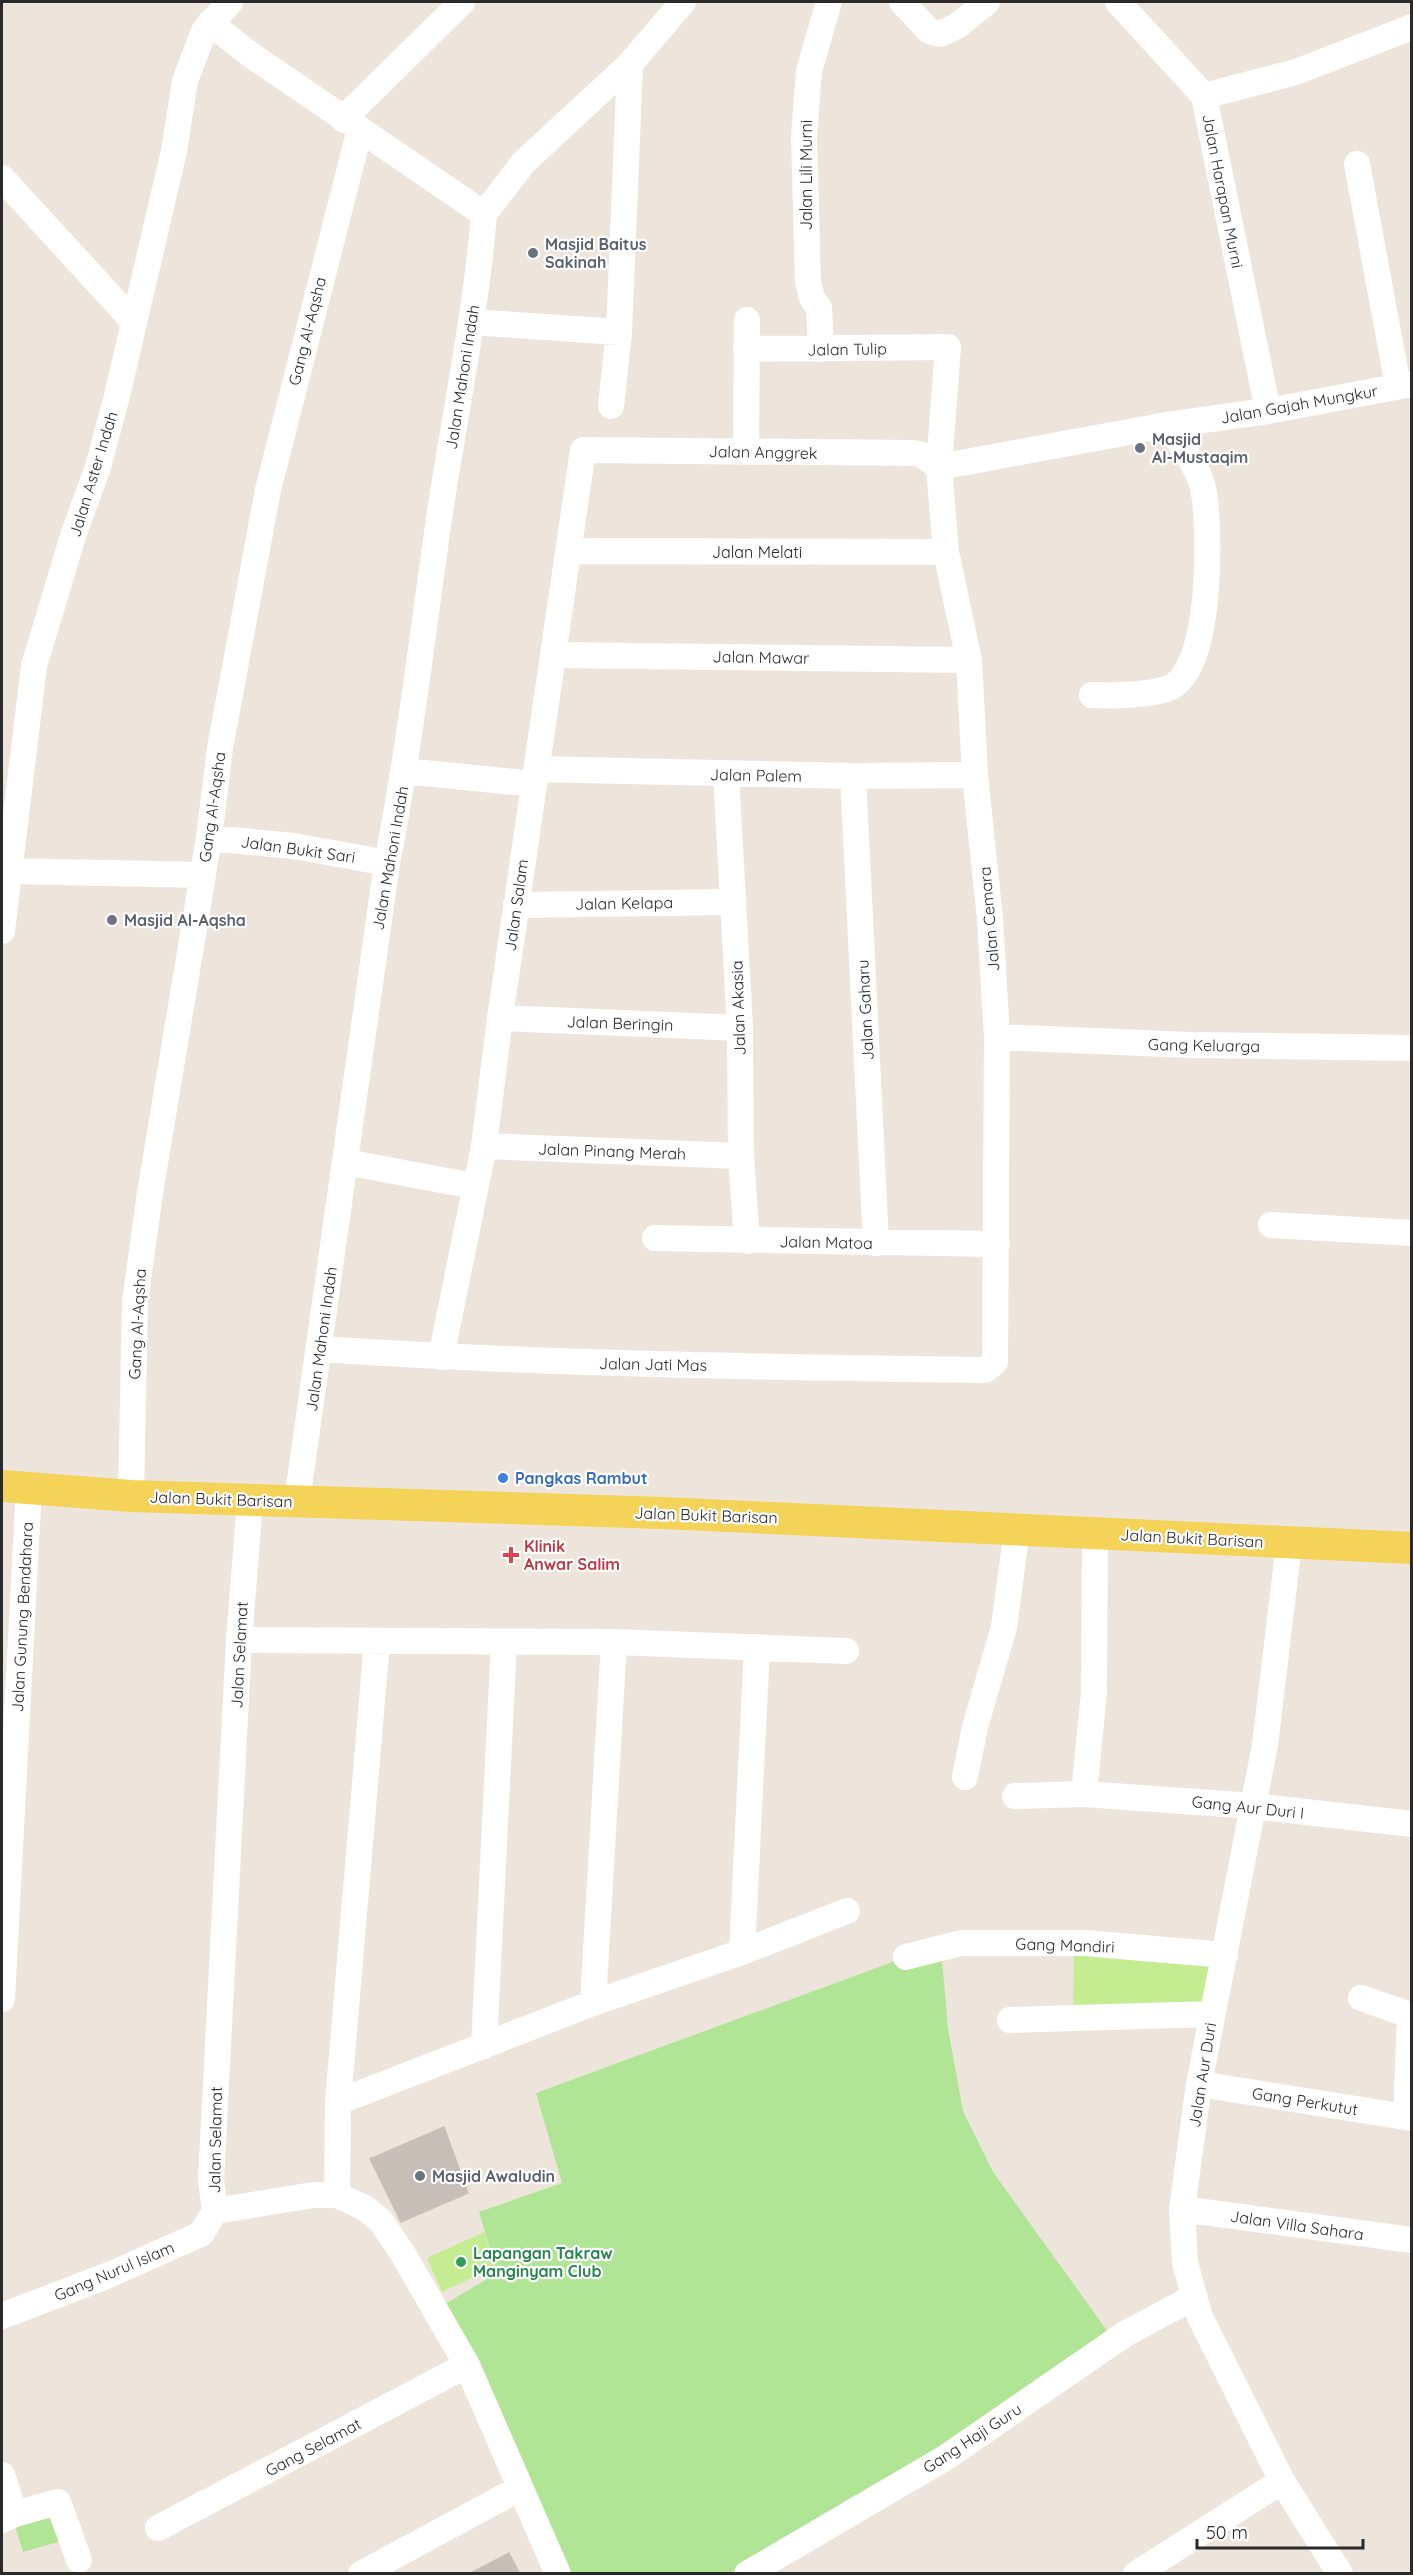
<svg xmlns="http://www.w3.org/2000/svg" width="1413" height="2575" viewBox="0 0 1413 2575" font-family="Quicksand,sans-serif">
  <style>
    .green { fill: #b0e596 }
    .pitch { fill: #c4ed91 }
    .building { fill: #c5bfb8; stroke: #c8c2b5; stroke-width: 1.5 }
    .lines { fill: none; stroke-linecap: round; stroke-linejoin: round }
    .minor { stroke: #fff; stroke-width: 26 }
    .major { stroke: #f4d358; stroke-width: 32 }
    .worship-dot { fill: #6b7280; stroke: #fff; stroke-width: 2 }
    .shop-dot { fill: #3f7fe0; stroke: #fff; stroke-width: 2 }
    .health-dot { fill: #e0444e; stroke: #fff; stroke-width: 2 }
    .leisure-dot { fill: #2e9e5b; stroke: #fff; stroke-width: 2 }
    .labels { text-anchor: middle; stroke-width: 4.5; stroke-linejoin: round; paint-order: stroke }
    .street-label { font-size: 16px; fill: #2a2a2a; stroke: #fff }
    .worship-label { font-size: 16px; font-weight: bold; fill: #5b616d; stroke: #fff; text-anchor: start }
    .shop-label { font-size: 16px; font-weight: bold; fill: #366cbe; stroke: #fff; text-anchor: start }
    .health-label { font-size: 16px; font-weight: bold; fill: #be3a42; stroke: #fff; text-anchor: start }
    .leisure-label { font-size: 16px; font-weight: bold; fill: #27864d; stroke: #fff; text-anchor: start }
  </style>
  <rect width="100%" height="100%" fill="#ede5db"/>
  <path class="green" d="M941,1947L948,2029L963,2111L993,2172L1108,2332L913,2465L852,2497L741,2573L558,2574L435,2310L497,2273L479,2212L562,2183L536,2093L906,1957Z
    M50,2507L65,2540L23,2552L13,2519Z"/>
  <path class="pitch" d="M1074,1948L1213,1957L1209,2013L1073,2015Z
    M484,2232L495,2267L442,2292L427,2258Z"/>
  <path class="building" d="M444,2127L468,2193L401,2222L370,2159Z
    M509,2553L520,2574H469Z"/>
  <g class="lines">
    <path class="minor" d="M902,2L929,31L940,34L957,26L987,2
      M1118,2L1204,96L1268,411
      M210,23L251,55L484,214
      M1204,96L1296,72L1412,27
      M343,119L462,2
      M1357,164L1398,386
      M2,178L134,322
      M484,214L524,162L630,64L683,2
      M471,322L619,332
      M821,349L819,308L812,298L808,282L804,136L809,71L829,2
      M611,406L619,332L630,64
      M746,452L747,320
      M939,467L1167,425L1268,411L1412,384
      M568,551L946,552
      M554,655L969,660
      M1092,695C1109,696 1159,695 1173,686C1212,661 1210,535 1204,493C1200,469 1181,444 1167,425
      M536,769L853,776L975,775
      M405,771L534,784
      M726,774L740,1028L741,1156L747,1241
      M853,776L876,1243
      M209,838L294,846L387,863
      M10,871L203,875
      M516,905L732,902
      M2,931L34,666L74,533L98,467L117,396L174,151L185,81L204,31L230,2
      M500,1018L740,1028
      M997,1037L1191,1045L1412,1048
      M484,1146L741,1156
      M346,1162L473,1186
      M1271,1225L1412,1233
      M655,1238L997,1244
      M321,1349C542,1364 763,1367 985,1370L995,1362L997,1037L990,919L975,775L969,660L946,552L939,467L948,347L746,349
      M441,1357L484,1146L500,1018L583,450L914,453L922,455L939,467
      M131,1496L135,1302L150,1193L209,838L220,748L268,490L360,129
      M250,1501L239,1640L211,2180L215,2211L313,2195H337L365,2208L380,2220L403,2254L467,2365L558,2574
      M297,1501L387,863C410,746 423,629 440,512C455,413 476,314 484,214
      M1289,1544L1265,1745L1199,2084L1182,2209L1185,2263L1200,2317L1282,2481L1340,2574
      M239,1640L614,1642L846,1651
      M965,1777L975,1727L1004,1627L1017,1529
      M1084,1794L1094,1692L1095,1532
      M1015,1796L1084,1794L1254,1806L1412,1824
      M742,1952L757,1647
      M906,1957L961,1943H1085L1225,1955
      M1361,1998L1410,2015L1406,2117
      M2,1999L29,1487
      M593,2003L614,1642
      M1010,2020L1212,2014
      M484,2046L504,1642
      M1199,2084L1412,2118
      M338,2102L593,2003L742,1952L847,1911
      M337,2195L338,2102L377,1642
      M1182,2209L1412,2240
      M2,2316L109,2275L201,2234L215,2211
      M2,2475L15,2514L2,2520
      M15,2514L58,2502L79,2560
      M158,2528L467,2365
      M361,2574L520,2488
      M747,2574L945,2458L1125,2334L1194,2297
      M1136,2574L1282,2481"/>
    <path class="major" d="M2,1486L131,1496L663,1513L1412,1548"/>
  </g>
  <g class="worship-dot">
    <circle cx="533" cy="253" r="6"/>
    <circle cx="1140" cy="448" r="6"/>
    <circle cx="112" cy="920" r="6"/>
    <circle cx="420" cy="2176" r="6"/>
  </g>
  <circle class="shop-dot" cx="503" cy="1478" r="6"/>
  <path class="health-dot" d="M508 1546h6v6h6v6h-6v6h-6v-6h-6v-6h6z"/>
  <circle class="leisure-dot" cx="461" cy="2262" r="6"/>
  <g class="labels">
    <g class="street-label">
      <text transform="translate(806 175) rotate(-90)" y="6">Jalan Lili Murni</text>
      <text transform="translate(1223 191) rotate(79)" y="6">Jalan Harapan Murni</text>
      <text transform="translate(307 331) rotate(-76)" y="6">Gang Al-Aqsha</text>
      <text transform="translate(847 349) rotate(-1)" y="6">Jalan Tulip</text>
      <text transform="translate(462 377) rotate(-81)" y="6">Jalan Mahoni Indah</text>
      <text transform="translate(1299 404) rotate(-10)" y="6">Jalan Gajah Mungkur</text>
      <text transform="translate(763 452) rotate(1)" y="6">Jalan Anggrek</text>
      <text transform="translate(93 474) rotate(-73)" y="6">Jalan Aster Indah</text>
      <text x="757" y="558">Jalan Melati</text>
      <text transform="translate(761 657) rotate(1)" y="6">Jalan Mawar</text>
      <text transform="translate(756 775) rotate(1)" y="6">Jalan Palem</text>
      <text transform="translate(212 807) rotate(-82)" y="6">Gang Al-Aqsha</text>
      <text transform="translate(298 849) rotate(8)" y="6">Jalan Bukit Sari</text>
      <text transform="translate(390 858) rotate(-80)" y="6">Jalan Mahoni Indah</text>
      <text transform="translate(624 903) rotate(-1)" y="6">Jalan Kelapa</text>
      <text transform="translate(516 905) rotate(-82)" y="6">Jalan Salam</text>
      <text transform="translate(989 919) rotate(-95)" y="6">Jalan Cemara</text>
      <text transform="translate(738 1008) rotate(-92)" y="6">Jalan Akasia</text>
      <text transform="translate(865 1010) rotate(-93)" y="6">Jalan Gaharu</text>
      <text transform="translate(620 1023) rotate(2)" y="6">Jalan Beringin</text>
      <text transform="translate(1204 1045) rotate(1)" y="6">Gang Keluarga</text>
      <text transform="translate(612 1151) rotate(2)" y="6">Jalan Pinang Merah</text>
      <text transform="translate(826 1242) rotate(1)" y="6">Jalan Matoa</text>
      <text transform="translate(137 1324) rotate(-87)" y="6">Gang Al-Aqsha</text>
      <text transform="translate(321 1339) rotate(-82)" y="6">Jalan Mahoni Indah</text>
      <text transform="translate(653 1364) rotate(1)" y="6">Jalan Jati Mas</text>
      <text transform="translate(221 1499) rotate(2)" y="6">Jalan Bukit Barisan</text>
      <text transform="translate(706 1515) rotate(2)" y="6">Jalan Bukit Barisan</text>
      <text transform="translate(1192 1538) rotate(3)" y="6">Jalan Bukit Barisan</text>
      <text transform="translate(22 1617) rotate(-87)" y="6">Jalan Gunung Bendahara</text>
      <text transform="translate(239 1655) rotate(-87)" y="6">Jalan Selamat</text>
      <text transform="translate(1248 1807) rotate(6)" y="6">Gang Aur Duri I</text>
      <text transform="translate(1065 1945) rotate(2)" y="6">Gang Mandiri</text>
      <text transform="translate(1202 2075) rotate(-81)" y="6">Jalan Aur Duri</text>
      <text transform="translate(1305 2101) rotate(9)" y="6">Gang Perkutut</text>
      <text transform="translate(215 2140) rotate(-89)" y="6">Jalan Selamat</text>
      <text transform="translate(1297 2225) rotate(8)" y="6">Jalan Villa Sahara</text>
      <text transform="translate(114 2271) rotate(-23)" y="6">Gang Nurul Islam</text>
      <text transform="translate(972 2438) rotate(-33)" y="6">Gang Haji Guru</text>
      <text transform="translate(313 2447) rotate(-28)" y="6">Gang Selamat</text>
    </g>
    <g class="worship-label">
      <text x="545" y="250">Masjid Baitus<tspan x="545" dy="18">Sakinah</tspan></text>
      <text x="1152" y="445">Masjid<tspan x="1152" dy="18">Al-Mustaqim</tspan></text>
      <text x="124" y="926">Masjid Al-Aqsha</text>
      <text x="432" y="2182">Masjid Awaludin</text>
    </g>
    <g class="shop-label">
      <text x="515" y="1484">Pangkas Rambut</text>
    </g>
    <g class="health-label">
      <text x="524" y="1552">Klinik<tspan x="524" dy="18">Anwar Salim</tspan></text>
    </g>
    <g class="leisure-label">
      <text x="473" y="2259">Lapangan Takraw<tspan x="473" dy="18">Manginyam Club</tspan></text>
    </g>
  </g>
  <rect width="1413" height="2575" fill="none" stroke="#2a2a2a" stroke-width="6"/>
  <path d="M1197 2539v9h166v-9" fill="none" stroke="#2a2a2a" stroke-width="3"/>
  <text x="1206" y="2539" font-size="18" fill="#2a2a2a" stroke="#ffffff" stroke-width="4.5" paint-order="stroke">50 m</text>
</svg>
